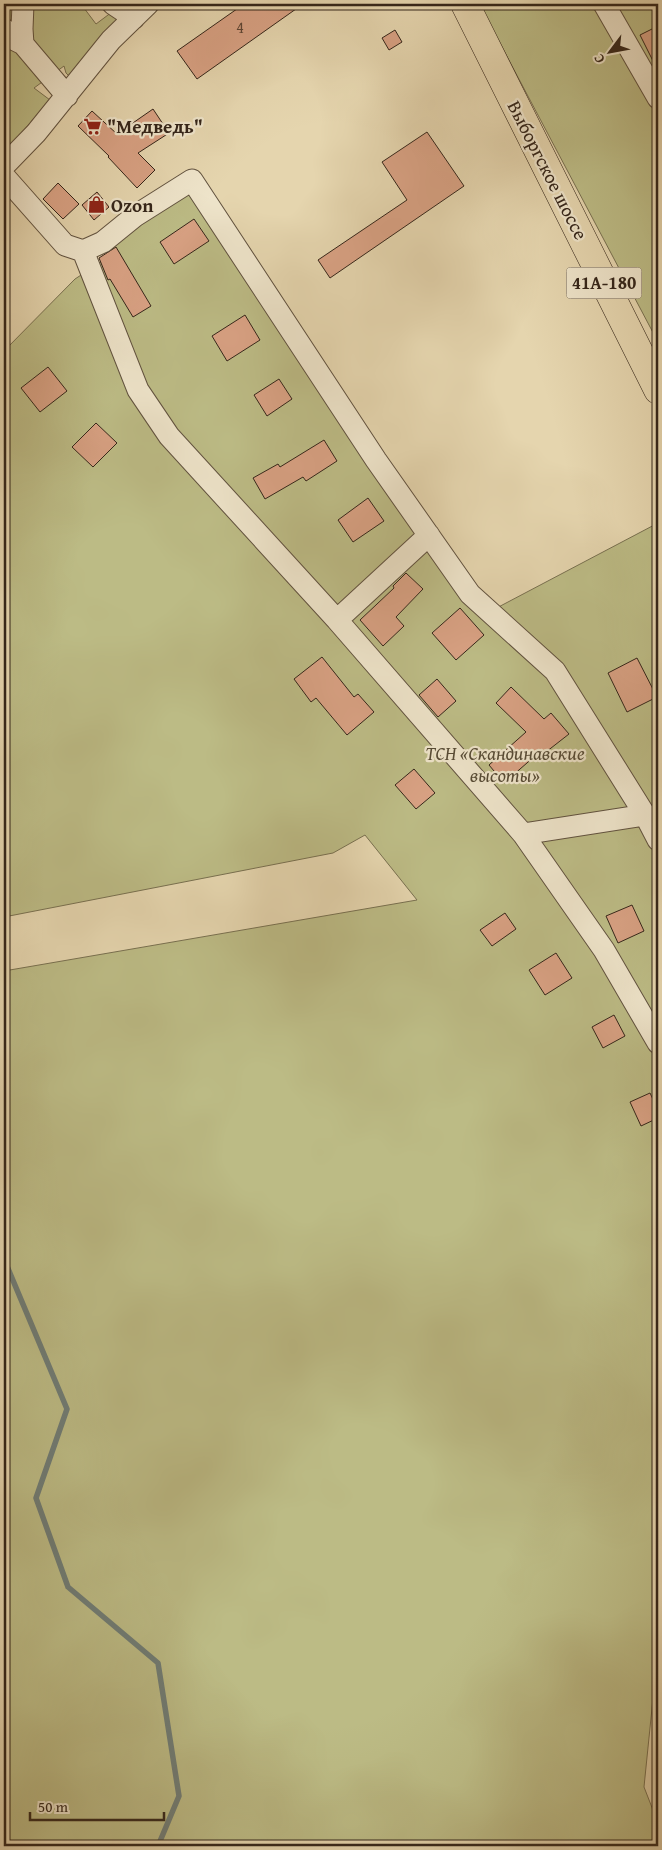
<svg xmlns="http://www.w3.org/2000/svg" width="662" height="1850" viewBox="0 0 662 1850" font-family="'Gentium Book Plus',serif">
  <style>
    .green { fill: #bcbb85; stroke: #787050 }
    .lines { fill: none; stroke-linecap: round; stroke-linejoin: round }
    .stream { stroke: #707d76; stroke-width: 5.5 }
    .building { fill: #d8a183; stroke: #35261a }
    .minor-casing { stroke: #61523f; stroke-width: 23 }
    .primary-casing { stroke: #35261a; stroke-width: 29 }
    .minor { stroke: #eee4ca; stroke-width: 21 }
    .primary { stroke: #e5d5ae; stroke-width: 28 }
    .labels { text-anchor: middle; stroke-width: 4.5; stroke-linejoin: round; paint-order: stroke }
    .number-label { font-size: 16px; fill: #5e4534 }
    .shield { fill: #eee4ca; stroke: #6c5f4f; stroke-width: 1 }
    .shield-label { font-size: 18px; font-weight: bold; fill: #35261a }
    .poi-label { font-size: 19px; font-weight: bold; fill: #35261a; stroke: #eee4ca; text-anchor: start }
    .street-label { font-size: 19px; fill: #35261a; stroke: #eee4ca }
    .park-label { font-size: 19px; font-style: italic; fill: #574b35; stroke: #eee4ca }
  </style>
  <rect width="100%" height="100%" fill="#e5d5ae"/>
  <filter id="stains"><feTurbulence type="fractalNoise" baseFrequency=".004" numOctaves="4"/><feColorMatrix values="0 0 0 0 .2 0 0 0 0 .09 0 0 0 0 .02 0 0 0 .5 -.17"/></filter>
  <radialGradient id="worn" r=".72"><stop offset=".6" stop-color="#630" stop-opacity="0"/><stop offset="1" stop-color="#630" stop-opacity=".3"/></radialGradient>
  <path class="green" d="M4,4H81L96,24L116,9L121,17L71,78L66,73L64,66L34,88L50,100L4,153Z
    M480,4H658V342L493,30Z
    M192,180L489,612L658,523V1649L644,1787L658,1823V1846H4V971L417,900L365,835L333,853L4,917V351L75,279L101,262L135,216Z"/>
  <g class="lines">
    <path class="stream" d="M4,1259L67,1409L36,1498L68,1587L158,1663L179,1796L158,1846"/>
  </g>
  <path class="building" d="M244,4H303L197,79L177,51Z
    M658,26V71L640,35Z
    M395,30L402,42L389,50L382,38Z
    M153,109L169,133L138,153L155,170L137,188L108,157L109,156L78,126L92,111L117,134Z
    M427,132L464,186L330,278L318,260L407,200L382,162Z
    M58,183L79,204L63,219L43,199Z
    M97,192L109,207L94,220L82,205Z
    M194,219L209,241L174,264L160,242Z
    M116,247L151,306L133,317L110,279L108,280L99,258Z
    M245,315L260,340L227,361L212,336Z
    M48,367L67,391L40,412L21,388Z
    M279,379L292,399L267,416L254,395Z
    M96,423L117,443L93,467L72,447Z
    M324,440L337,461L306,481L303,477L265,499L253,478L278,464L280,467Z
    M368,498L384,521L353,542L338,520Z
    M406,573L423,589L396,617L404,626L383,646L360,620L394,588L393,586Z
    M460,608L484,635L456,660L432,633Z
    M322,657L354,697L358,694L374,712L347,735L316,698L311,702L294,679Z
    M637,658L657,697L627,712L608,673Z
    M437,679L456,701L438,717L419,695Z
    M511,687L544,719L551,713L569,734L537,759L535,756L504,783L489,765L526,732L496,703Z
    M414,769L435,793L416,809L395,785Z
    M632,905L644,931L618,943L606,916Z
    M505,913L516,929L492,946L480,930Z
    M556,953L572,978L545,995L529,970Z
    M614,1015L625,1036L603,1048L592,1027Z
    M650,1093L658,1110V1118L641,1126L630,1102Z"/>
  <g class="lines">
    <defs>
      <path id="minor" d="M23,4L22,29L23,44
        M113,4L134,18
        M604,4L658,98
        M4,29L15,40L23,44L67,96
        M4,166L36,133L111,40L148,4
        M4,176L65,245L83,251L103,242L135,216L192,180L376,460L470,594L555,671L645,815L658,840
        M83,251L138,390L169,436L337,620L523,834L604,950L658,1043
        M337,620L429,535
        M523,834L645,815"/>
      <path id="primary" d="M465,4L658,390"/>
    </defs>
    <use href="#minor" class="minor-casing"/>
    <use href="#primary" class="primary-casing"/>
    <use href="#minor" class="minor"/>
    <use href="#primary" class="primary"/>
  </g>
  <defs>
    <symbol id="supermarket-bare" viewBox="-9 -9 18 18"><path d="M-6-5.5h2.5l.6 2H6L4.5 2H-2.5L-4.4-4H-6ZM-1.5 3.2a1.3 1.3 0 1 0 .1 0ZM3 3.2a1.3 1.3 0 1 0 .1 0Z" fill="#8f2418" stroke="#eee4ca" stroke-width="2.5" paint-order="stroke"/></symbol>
    <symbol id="shop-bare" viewBox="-9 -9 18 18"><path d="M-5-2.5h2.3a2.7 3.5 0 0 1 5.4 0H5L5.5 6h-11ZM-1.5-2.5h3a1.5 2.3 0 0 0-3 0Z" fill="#8f2418" stroke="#eee4ca" stroke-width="2.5" paint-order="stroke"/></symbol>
  </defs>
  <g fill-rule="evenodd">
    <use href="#supermarket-bare" x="80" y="114" width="25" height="25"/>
    <use href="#shop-bare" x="84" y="192" width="25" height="25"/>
  </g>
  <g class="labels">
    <g class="number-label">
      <text x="240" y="33">4</text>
    </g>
    <rect class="shield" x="566.5" y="267.5" width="75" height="31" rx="4"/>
    <g class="shield-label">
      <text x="604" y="289">41А-180</text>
    </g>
    <g class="poi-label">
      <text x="107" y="133">"Медведь"</text>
      <text x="111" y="212">Ozon</text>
    </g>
    <g class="street-label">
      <text transform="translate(548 170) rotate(63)" y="7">Выборгское шоссе</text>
    </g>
    <g class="park-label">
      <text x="505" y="760">ТСН «Скандинавские<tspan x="505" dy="22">высоты»</tspan></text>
    </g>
  </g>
  <rect width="662" height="1850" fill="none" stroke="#e5d5ae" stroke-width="20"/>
  <rect x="5" y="5" width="652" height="1840" fill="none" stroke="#35261a" stroke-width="2.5"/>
  <rect x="10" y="10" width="642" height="1830" fill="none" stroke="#35261a"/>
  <g transform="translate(610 52) rotate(238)" stroke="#eee4ca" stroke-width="4" paint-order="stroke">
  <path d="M0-4L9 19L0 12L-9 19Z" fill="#35261a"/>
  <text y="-8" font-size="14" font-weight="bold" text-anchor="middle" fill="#35261a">С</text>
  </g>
  <path d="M30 1812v8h134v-8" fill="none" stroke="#35261a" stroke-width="2.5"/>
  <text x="38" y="1812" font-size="15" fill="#35261a" stroke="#eee4ca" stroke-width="4" paint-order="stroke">50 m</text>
  <rect width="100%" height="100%" filter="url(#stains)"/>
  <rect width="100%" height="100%" fill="url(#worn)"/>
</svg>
